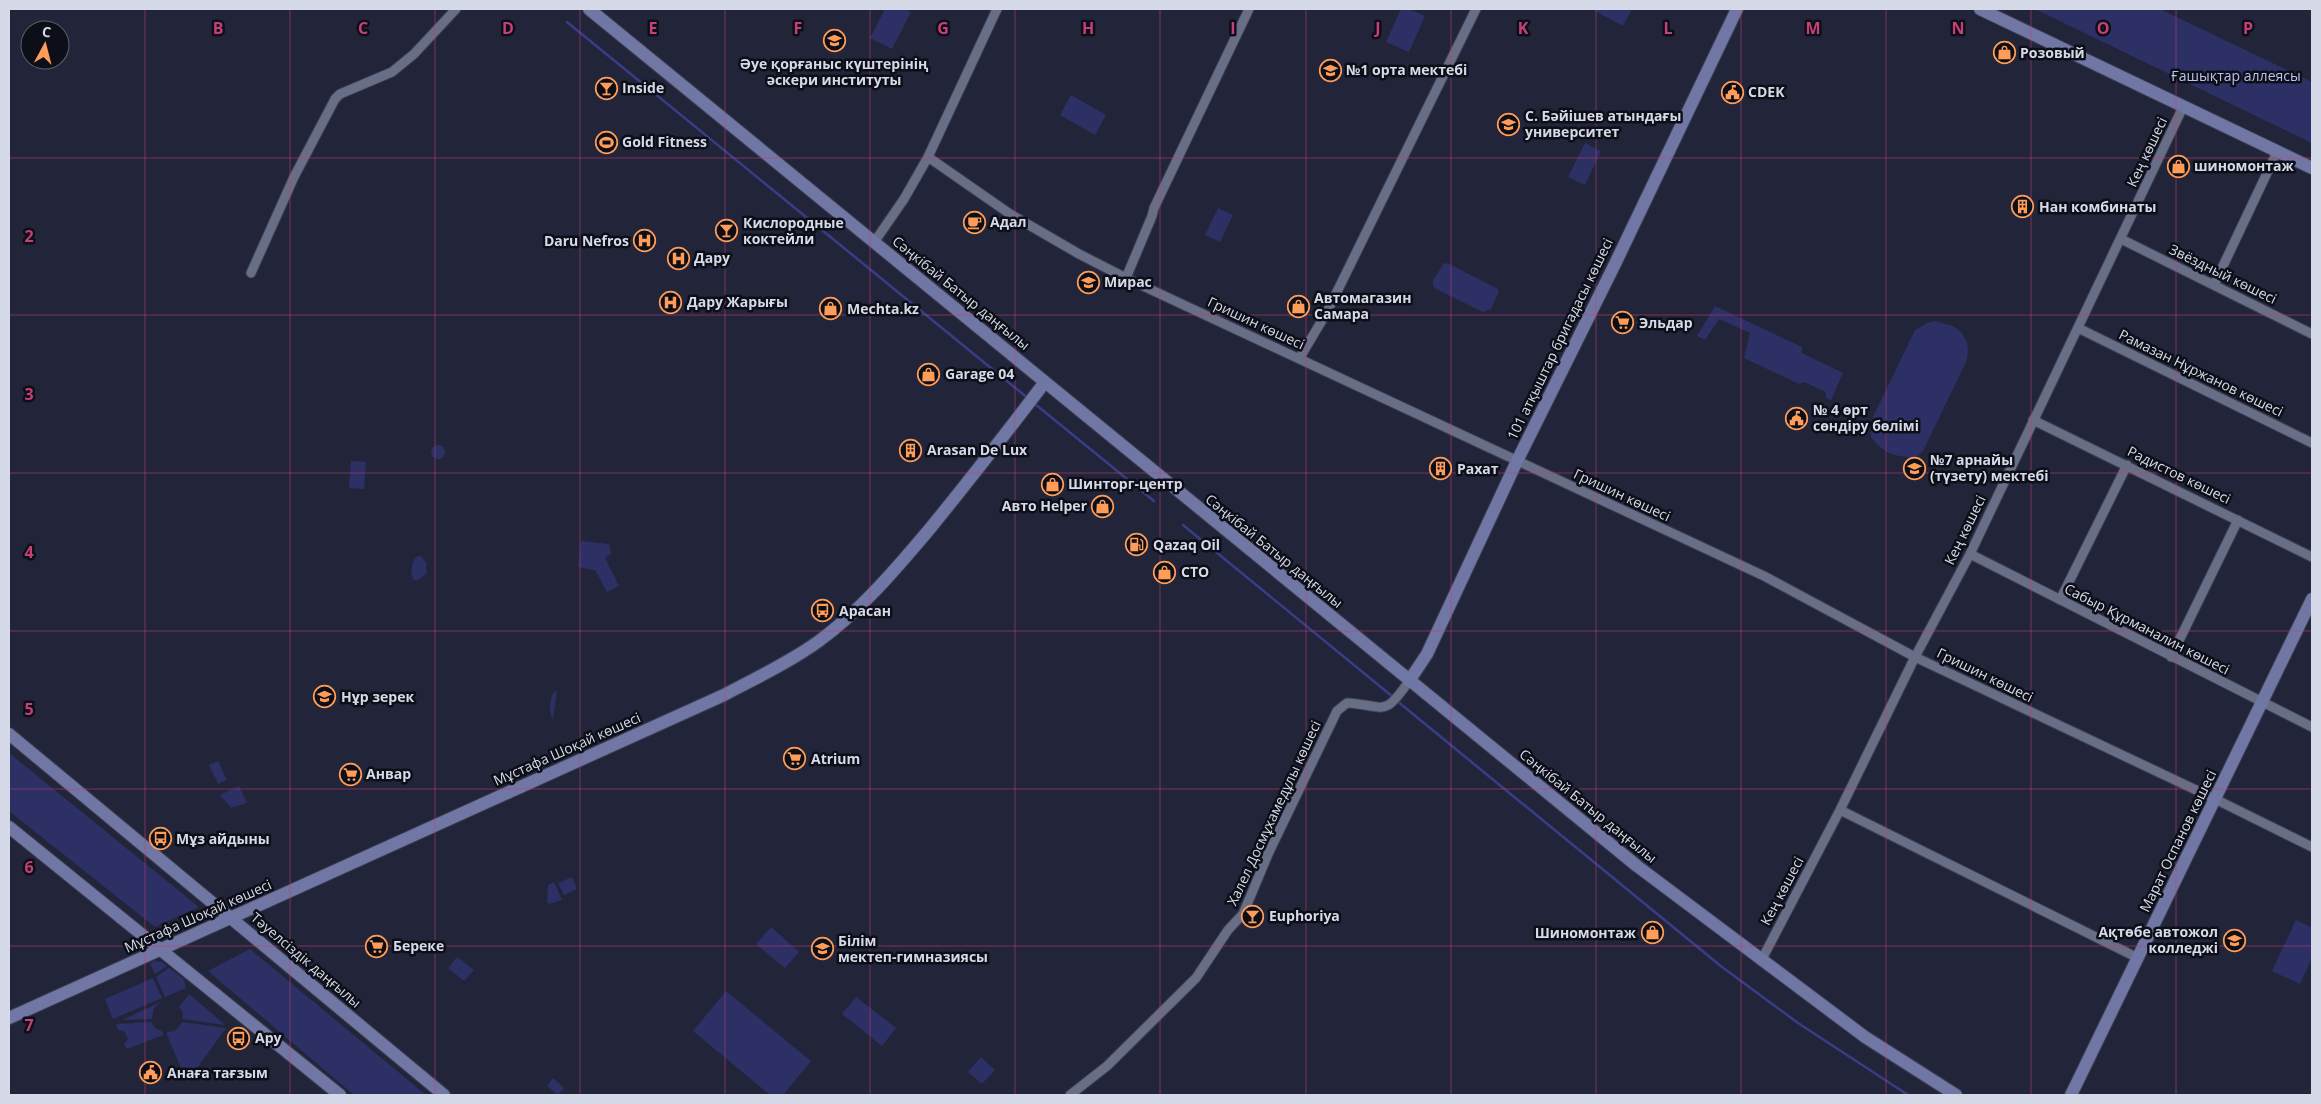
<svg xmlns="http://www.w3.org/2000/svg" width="2321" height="1104" viewBox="0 0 2321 1104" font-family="'Open Sans',sans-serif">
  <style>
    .green { fill: #2c3064 }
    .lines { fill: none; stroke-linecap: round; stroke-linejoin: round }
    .stream { stroke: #383d87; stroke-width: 2.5 }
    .street-casing { stroke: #3c3f51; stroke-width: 11 }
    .secondary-casing { stroke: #3c3f51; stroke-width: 14 }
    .street { stroke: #696e87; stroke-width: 9 }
    .secondary { stroke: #7077a5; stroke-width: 12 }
    .grid { fill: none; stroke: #c63f77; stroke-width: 1; stroke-opacity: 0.55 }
    .labels { text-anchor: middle; stroke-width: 5; stroke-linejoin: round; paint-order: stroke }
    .poi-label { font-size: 14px; font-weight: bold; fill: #d6d9e8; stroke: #0d0f18; text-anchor: start }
    .park-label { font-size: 14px; fill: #bbc3ee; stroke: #0d0f18 }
    .street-label { font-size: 14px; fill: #d6d9e8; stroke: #0d0f18 }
    .grid-label { font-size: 16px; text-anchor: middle; font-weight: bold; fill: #c63f77; stroke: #0d0f18; stroke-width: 5; stroke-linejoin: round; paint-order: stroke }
  </style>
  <rect width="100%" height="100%" fill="#22253a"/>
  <path class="green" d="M885,9H904L911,12L892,49L870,38Z
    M1401,9H1409L1425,16L1409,52L1386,42Z
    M1596,9H1632L1623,26L1595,11Z
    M2035,9H2160L2312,82V143Z
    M1071,95L1106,115L1095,135L1060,115Z
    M1585,143L1601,151L1585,185L1568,177Z
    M1218,208L1233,215L1220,242L1205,235Z
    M1444,263L1449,264L1498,289V294L1491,309L1483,312L1436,289L1433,286V280Z
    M1715,306L1802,347V353L1843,373L1831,400L1826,398V392L1804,382L1799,384L1744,358L1750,333L1719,319L1705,340L1697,336Z
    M1935,321L1953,326L1962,333L1967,342L1968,351L1967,360L1923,451L1916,457C1897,458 1882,453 1871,437V427L1874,415L1915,330L1927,323Z
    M431 452a7 7 0 1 1 14 0a7 7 0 1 1-14 0Z
    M351,461L366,462L364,489L349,488Z
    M581,541L609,544L611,554L605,558L619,586L607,592L595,570L578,567Z
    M421,556L426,563L427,573L418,580H414C410,574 411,563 416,557Z
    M557,690L553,719C548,711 550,702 553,693Z
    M9,753L199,907L155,927L9,811Z
    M218,761L227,780L218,784L209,765Z
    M239,786L247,803L231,808L220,795Z
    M572,877L577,889L564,895L558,883Z
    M554,882L562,900L549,904L547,901L548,885Z
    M2296,920L2312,928V958L2300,984L2272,971Z
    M771,927L799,952L785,968L756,944Z
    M250,949L426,1095H354L208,971Z
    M457,957L474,970L464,981L448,968Z
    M155,961L162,962L167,966L155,974L150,963Z
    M169,968L184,979L186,988L165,997L156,977Z
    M153,978L162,998L113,1019L105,999Z
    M726,991L811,1061L783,1095H770L693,1031Z
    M189,994L225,1025L182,1019L183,1013L179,1007Z
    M856,997L896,1028L882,1046L842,1014Z
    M161,1002L154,1008L152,1019L122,1020Z
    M151,1022L155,1028L163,1032V1035L130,1048H126L124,1044L128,1039L124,1031L118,1030L116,1024Z
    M182,1022L226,1028L187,1082L167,1035V1032C175,1032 178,1029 182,1022Z
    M981,1057L995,1070L982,1084L968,1072Z
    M553,1078L564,1088L558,1095L547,1086Z"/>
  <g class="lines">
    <path class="stream" d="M567,22L1029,399
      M1035,404L1154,501
      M1183,525L1393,697
      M1397,701L1722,967L1798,1023L1908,1095"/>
    <defs>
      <path id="street" d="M928,157L1010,214L1079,254L1126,278L1764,576L1915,657L2215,799L2312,847
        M2121,239L2312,334
        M875,241L904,199L928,157L997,9
        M251,273L294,177L335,99L340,94L392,72L414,54L456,9
        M1126,278L1152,216L1154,208L1249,9
        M2214,285L2277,152
        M2078,328L2312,443
        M1299,359L1327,312L1476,9
        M2033,420L2312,557
        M1970,554L2312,727
        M2060,600L2127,465
        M2171,657L2238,520
        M1840,810L2138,958
        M1761,961L1840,810L1915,657L1970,554L2183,107
        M1070,1095L1107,1066L1196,978L1228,930L1243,914L1269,852L1337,711L1347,703C1385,705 1383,719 1409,681"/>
      <path id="secondary" d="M589,9L1637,866L1865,1037L1956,1095
        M1980,9L2312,168
        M1409,681L1427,654L1517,461L1614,266L1737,9
        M9,734L444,1095
        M9,827L340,1095
        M9,1018L724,695C756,678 790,662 819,641C861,610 895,570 928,531C968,482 1007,432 1045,382
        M2071,1095L2312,599"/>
    </defs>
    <use href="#street" class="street-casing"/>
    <use href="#secondary" class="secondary-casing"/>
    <use href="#street" class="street"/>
    <use href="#secondary" class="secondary"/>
  </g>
  <path class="grid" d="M145,9V1095M290,9V1095M435,9V1095M580,9V1095M725,9V1095M870,9V1095M1015,9V1095M1160,9V1095M1306,9V1095M1451,9V1095M1596,9V1095M1741,9V1095M1886,9V1095M2031,9V1095M2176,9V1095M9,158H2312M9,315H2312M9,473H2312M9,631H2312M9,789H2312M9,946H2312"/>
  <defs>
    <symbol id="university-ring" viewBox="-11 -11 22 22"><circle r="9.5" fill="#0d0f18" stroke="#fe9c58" stroke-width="1.5"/><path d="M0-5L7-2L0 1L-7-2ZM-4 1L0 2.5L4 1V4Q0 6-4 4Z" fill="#fe9c58"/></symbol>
    <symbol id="shop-ring" viewBox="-11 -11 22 22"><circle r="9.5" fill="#0d0f18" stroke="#fe9c58" stroke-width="1.5"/><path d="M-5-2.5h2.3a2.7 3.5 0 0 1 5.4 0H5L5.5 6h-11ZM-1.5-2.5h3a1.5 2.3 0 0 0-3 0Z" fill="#fe9c58"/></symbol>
    <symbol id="school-ring" viewBox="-11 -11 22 22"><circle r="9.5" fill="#0d0f18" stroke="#fe9c58" stroke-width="1.5"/><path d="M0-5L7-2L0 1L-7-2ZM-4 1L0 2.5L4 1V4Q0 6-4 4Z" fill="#fe9c58"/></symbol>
    <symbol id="bar-ring" viewBox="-11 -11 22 22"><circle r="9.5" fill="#0d0f18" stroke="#fe9c58" stroke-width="1.5"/><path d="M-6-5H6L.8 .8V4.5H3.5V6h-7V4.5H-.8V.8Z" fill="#fe9c58"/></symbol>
    <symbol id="civic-ring" viewBox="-11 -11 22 22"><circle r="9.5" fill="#0d0f18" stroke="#fe9c58" stroke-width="1.5"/><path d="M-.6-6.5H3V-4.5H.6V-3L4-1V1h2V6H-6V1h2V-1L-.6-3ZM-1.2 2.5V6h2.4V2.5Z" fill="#fe9c58"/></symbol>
    <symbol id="stadium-ring" viewBox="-11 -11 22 22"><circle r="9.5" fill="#0d0f18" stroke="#fe9c58" stroke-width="1.5"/><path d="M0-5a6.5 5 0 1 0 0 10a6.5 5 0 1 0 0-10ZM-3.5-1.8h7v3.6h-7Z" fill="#fe9c58"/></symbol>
    <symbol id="building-ring" viewBox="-11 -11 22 22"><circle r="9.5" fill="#0d0f18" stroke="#fe9c58" stroke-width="1.5"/><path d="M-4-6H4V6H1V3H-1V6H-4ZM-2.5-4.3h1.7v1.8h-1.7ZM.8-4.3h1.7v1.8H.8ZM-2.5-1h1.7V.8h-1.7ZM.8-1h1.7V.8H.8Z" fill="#fe9c58"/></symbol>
    <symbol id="cafe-ring" viewBox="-11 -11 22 22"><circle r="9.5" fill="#0d0f18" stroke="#fe9c58" stroke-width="1.5"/><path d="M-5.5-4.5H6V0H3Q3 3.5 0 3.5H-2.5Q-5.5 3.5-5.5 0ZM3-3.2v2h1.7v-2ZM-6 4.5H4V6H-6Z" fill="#fe9c58"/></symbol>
    <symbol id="hospital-ring" viewBox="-11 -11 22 22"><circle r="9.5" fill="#0d0f18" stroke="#fe9c58" stroke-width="1.5"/><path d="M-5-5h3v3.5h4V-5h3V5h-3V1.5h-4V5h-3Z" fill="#fe9c58"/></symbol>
    <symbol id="supermarket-ring" viewBox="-11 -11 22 22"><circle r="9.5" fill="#0d0f18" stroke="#fe9c58" stroke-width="1.5"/><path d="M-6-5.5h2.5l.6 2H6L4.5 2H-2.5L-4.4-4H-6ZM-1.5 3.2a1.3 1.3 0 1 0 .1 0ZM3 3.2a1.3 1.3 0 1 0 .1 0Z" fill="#fe9c58"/></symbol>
    <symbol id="fuel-ring" viewBox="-11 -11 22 22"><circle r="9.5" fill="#0d0f18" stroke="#fe9c58" stroke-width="1.5"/><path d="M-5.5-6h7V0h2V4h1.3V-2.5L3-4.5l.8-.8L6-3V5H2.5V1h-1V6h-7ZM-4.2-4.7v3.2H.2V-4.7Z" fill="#fe9c58"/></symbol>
    <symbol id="bus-ring" viewBox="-11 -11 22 22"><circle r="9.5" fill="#0d0f18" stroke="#fe9c58" stroke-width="1.5"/><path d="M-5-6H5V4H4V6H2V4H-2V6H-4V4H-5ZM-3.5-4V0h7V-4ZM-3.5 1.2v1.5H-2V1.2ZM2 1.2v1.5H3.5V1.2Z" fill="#fe9c58"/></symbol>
  </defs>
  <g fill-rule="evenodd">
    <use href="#university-ring" x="822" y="28" width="25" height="25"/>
    <use href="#shop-ring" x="1992" y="40" width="25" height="25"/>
    <use href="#school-ring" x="1318" y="58" width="25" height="25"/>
    <use href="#bar-ring" x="594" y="76" width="25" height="25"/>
    <use href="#civic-ring" x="1720" y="80" width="25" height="25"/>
    <use href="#university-ring" x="1496" y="112" width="25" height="25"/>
    <use href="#stadium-ring" x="594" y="130" width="25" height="25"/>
    <use href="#shop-ring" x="2166" y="154" width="25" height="25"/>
    <use href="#building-ring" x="2010" y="194" width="25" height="25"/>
    <use href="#cafe-ring" x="962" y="210" width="25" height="25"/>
    <use href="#bar-ring" x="714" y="218" width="25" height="25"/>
    <use href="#hospital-ring" x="632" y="228" width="25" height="25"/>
    <use href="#hospital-ring" x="666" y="246" width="25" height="25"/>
    <use href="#school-ring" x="1076" y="270" width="25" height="25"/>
    <use href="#hospital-ring" x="658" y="290" width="25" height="25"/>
    <use href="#shop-ring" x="1286" y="294" width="25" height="25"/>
    <use href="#shop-ring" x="818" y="296" width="25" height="25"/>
    <use href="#supermarket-ring" x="1610" y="310" width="25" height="25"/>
    <use href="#shop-ring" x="916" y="362" width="25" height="25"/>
    <use href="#civic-ring" x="1784" y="406" width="25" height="25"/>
    <use href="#building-ring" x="898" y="438" width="25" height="25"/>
    <use href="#school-ring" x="1902" y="456" width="25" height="25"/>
    <use href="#building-ring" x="1428" y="456" width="25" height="25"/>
    <use href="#shop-ring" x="1040" y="472" width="25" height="25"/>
    <use href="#shop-ring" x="1090" y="494" width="25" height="25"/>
    <use href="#fuel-ring" x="1124" y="532" width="25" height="25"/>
    <use href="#shop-ring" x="1152" y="560" width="25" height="25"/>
    <use href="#bus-ring" x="810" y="598" width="25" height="25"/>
    <use href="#school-ring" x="312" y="684" width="25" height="25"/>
    <use href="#supermarket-ring" x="782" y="746" width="25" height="25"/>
    <use href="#supermarket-ring" x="338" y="762" width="25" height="25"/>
    <use href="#bus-ring" x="148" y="826" width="25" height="25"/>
    <use href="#bar-ring" x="1240" y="904" width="25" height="25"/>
    <use href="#shop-ring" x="1640" y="920" width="25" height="25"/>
    <use href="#university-ring" x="2222" y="928" width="25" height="25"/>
    <use href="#supermarket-ring" x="364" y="934" width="25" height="25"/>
    <use href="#school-ring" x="810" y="936" width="25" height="25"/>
    <use href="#bus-ring" x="226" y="1026" width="25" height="25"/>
    <use href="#civic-ring" x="138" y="1060" width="25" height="25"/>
  </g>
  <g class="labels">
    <g class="poi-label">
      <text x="2020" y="58">Розовый</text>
      <text x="834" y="69" text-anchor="middle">Әуе қорғаныс күштерінің<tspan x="834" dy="16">әскери институты</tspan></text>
      <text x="1346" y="75">№1 орта мектебі</text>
      <text x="622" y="93">Inside</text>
      <text x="1748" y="97">CDEK</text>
      <text x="1525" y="121">С. Бәйішев атындағы<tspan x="1525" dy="16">университет</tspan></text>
      <text x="622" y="147">Gold Fitness</text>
      <text x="2194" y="171">шиномонтаж</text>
      <text x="2039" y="212">Нан комбинаты</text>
      <text x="990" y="227">Адал</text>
      <text x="743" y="228">Кислородные<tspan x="743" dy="16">коктейли</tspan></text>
      <text x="629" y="246" text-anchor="end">Daru Nefros</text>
      <text x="694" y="263">Дару</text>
      <text x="1104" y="287">Мирас</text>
      <text x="1314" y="303">Автомагазин<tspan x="1314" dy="16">Самара</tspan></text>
      <text x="687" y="307">Дару Жарығы</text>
      <text x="847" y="314">Mechta.kz</text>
      <text x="1639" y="328">Эльдар</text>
      <text x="945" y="379">Garage 04</text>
      <text x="1813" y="415">№ 4 өрт<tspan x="1813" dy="16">сөндіру бөлімі</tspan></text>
      <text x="927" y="455">Arasan De Lux</text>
      <text x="1930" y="465">№7 арнайы<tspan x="1930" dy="16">(түзету) мектебі</tspan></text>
      <text x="1457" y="474">Рахат</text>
      <text x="1068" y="489">Шинторг-центр</text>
      <text x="1087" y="511" text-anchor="end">Авто Helper</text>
      <text x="1153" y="550">Qazaq Oil</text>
      <text x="1181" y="577">СТО</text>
      <text x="839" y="616">Арасан</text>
      <text x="341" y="702">Нұр зерек</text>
      <text x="811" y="764">Atrium</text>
      <text x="366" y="779">Анвар</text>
      <text x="176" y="844">Мұз айдыны</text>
      <text x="1269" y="921">Euphoriya</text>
      <text x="2218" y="937" text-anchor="end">Ақтөбе автожол<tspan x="2218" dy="16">колледжі</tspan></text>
      <text x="1636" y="938" text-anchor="end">Шиномонтаж</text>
      <text x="838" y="946">Білім<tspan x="838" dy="16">мектеп-гимназиясы</tspan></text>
      <text x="393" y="951">Береке</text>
      <text x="255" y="1043">Ару</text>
      <text x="167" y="1078">Анаға тағзым</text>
    </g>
    <g class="park-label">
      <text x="2236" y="81">Ғашықтар аллеясы</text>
    </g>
    <g class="street-label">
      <text transform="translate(2147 152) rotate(-65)" y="5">Кең көшесі</text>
      <text transform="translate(2223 274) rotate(26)" y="5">Звёздный көшесі</text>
      <text transform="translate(961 293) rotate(39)" y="5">Сәңкібай Батыр даңғылы</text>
      <text transform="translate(1256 323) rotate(25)" y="5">Гришин көшесі</text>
      <text transform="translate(1560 339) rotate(-64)" y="5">101 атқыштар бригадасы көшесі</text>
      <text transform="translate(2201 373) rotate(26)" y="5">Рамазан Нұржанов көшесі</text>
      <text transform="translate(2179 475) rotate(26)" y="5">Радистов көшесі</text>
      <text transform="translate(1622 495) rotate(25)" y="5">Гришин көшесі</text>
      <text transform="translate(1965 530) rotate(-64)" y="5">Кең көшесі</text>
      <text transform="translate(1274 551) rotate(39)" y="5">Сәңкібай Батыр даңғылы</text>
      <text transform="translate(2147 629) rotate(27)" y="5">Сабыр Құрманалин көшесі</text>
      <text transform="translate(1985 675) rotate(26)" y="5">Гришин көшесі</text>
      <text transform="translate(567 749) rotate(-24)" y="5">Мұстафа Шоқай көшесі</text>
      <text transform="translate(1588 806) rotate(39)" y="5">Сәңкібай Батыр даңғылы</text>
      <text transform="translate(1274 813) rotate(-65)" y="5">Халел Досмұхамедұлы көшесі</text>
      <text transform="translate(2178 841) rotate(-64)" y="5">Марат Оспанов көшесі</text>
      <text transform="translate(1782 891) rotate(-62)" y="5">Кең көшесі</text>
      <text transform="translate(198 916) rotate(-24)" y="5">Мұстафа Шоқай көшесі</text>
      <text transform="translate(306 960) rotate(40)" y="5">Тәуелсіздік даңғылы</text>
    </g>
  </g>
  <g class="grid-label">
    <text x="218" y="34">B</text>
    <text x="363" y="34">C</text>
    <text x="508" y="34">D</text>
    <text x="653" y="34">E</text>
    <text x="798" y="34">F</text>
    <text x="943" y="34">G</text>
    <text x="1088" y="34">H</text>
    <text x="1233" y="34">I</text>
    <text x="1378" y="34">J</text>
    <text x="1523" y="34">K</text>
    <text x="1668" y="34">L</text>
    <text x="1813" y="34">M</text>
    <text x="1958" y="34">N</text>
    <text x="2103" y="34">O</text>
    <text x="2248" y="34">P</text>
    <text x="29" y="242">2</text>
    <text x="29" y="400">3</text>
    <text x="29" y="558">4</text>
    <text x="29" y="715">5</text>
    <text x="29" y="873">6</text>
    <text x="29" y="1031">7</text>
  </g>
  <rect width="2321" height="1104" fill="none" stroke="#d6d9e8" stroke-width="20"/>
  <g transform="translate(45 45) rotate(7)"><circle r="24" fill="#0d0f18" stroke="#5d606b"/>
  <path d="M0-4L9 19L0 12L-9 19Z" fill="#fe9c58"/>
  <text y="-8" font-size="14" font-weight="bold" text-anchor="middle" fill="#d6d9e8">С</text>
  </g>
</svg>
